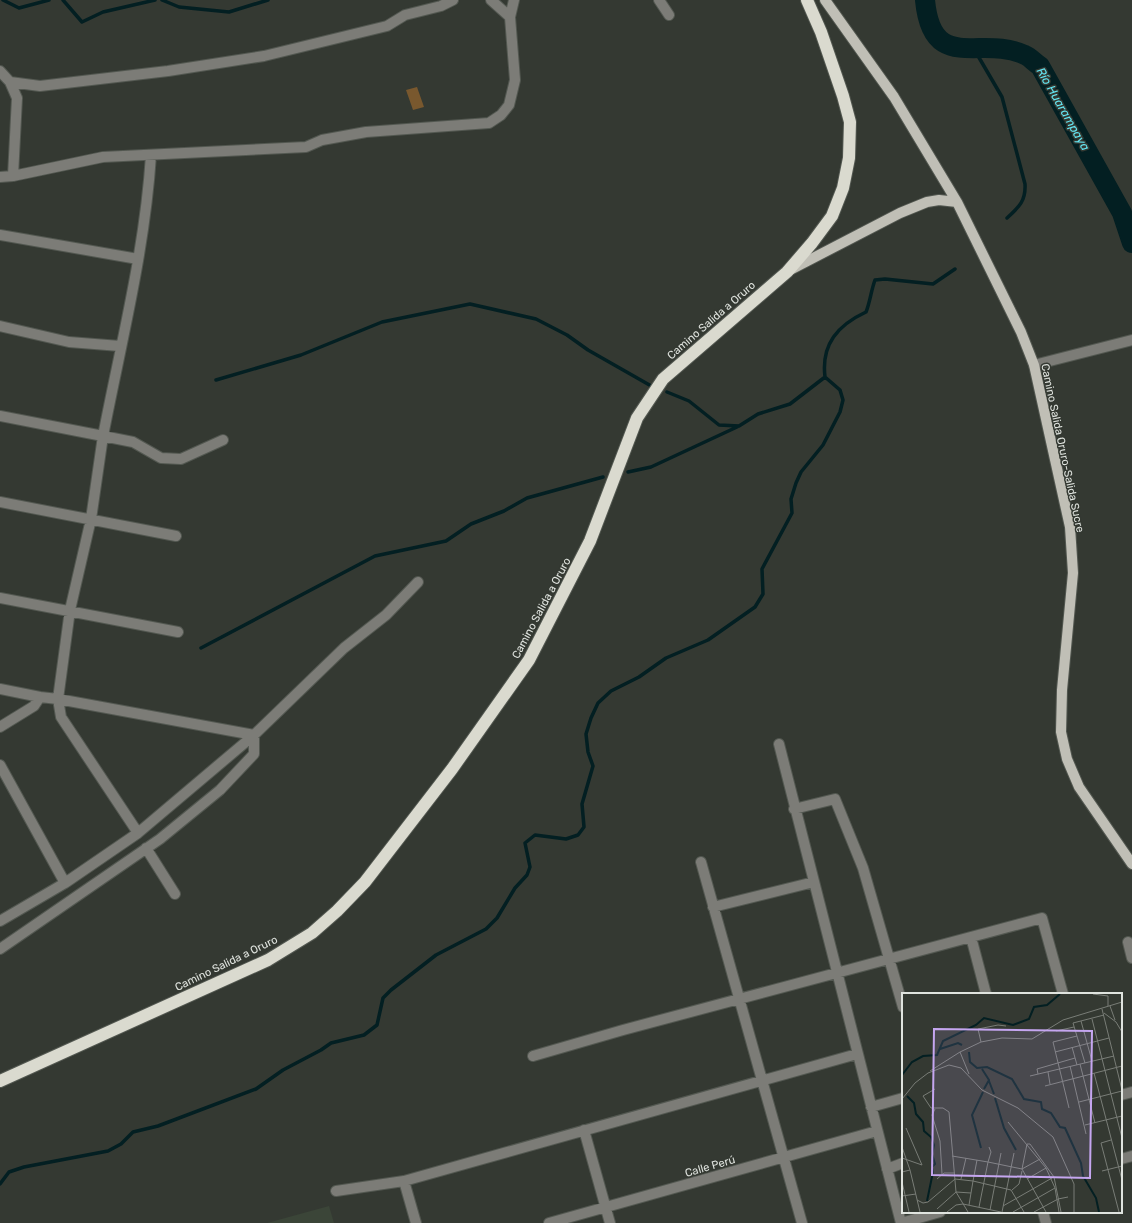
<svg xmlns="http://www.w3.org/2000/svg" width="1132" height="1223" viewBox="0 0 1132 1223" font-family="Rubik,sans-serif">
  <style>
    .built { fill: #3b4538 }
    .green { fill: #79582e }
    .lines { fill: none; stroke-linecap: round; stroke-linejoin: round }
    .stream { stroke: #031f22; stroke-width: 3.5 }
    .river { stroke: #031f22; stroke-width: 20 }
    .minor-casing { stroke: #535851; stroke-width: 12 }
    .major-casing { stroke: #535851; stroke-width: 12 }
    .highway-casing { stroke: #535851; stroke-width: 14 }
    .minor { stroke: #7c7c77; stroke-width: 10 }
    .major { stroke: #c0bfb6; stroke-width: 10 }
    .highway { stroke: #dadacf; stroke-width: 12 }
    .labels { text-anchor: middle; stroke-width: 3; stroke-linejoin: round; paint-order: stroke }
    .street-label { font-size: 11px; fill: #e0e4df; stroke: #343932 }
    .water-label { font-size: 12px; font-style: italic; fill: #64e7f4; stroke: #343932 }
    .inset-river { fill: none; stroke: #031f22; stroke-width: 2 }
    .inset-road { fill: none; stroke: #797d77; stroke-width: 1 }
    .view { fill: #c5a6f0; fill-opacity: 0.15; stroke: #c5a6f0; stroke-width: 2 }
    .inset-edge { fill: none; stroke: #e0e4df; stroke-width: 2 }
  </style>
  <rect width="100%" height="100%" fill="#343932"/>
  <path class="built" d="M329,1206L334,1223H267Z"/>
  <path class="green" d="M417,87L424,107L413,110L406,90Z"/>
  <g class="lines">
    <path class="stream" d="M3,0L19,8L49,0
      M63,0L82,22L103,12L155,0
      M162,0L179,7L229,12L268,0
      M974,49L1002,97L1025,184C1026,201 1019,207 1007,218
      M216,380L301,355L382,322L470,304L536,319L567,335L588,350L653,387
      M667,392L689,401L719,425L739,426L758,414L790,404L825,377
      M628,472L651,467L737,427
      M201,648L375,556L446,541L471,524L504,511L527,498L603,477
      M0,1184L9,1172L24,1167L108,1151L121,1144L133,1132L158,1126L256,1089L283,1070L321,1050L331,1043L364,1035L377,1025L383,998L391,990L436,955L486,929L497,918L515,888L527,875L530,867L525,843L535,835L566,839L578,835L584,827L582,804L593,766L588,752L586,734L591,718L598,703L611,691L639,677L666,658L708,640L755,607L763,594L762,569L792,513L791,499L796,483L801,472L823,445L840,412L843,400L840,390L825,377C821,344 838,325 866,312C870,302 871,291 875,280L885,279L933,284L955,269"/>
    <path class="river" d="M925,0C932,75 981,34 1025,55C1030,57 1035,63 1040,66L1122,213L1132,243"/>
    <defs>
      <path id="minor" d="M491,0L510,17
        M659,0L669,15
        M0,71L10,82L17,98L13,176
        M10,82L40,86L168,71L264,56L387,26L405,15L441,6L453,0
        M151,155C145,250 121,343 103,436L133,442L161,458L181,459L223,440
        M0,177L13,176L103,157L306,147L322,140L366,132L489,123L501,115L509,105L515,80L510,17L514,0
        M0,235L138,259
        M0,326L69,342L120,346
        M1034,365L1132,340
        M0,416L103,436L91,519L70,610L58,699L40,697L34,706L0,727
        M0,502L176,536
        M0,598L178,632
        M0,689L40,697
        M779,744L901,1223
        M0,765L65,883
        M794,809L835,799L863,868L903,1007
        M146,848L175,894
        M701,862L802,1223
        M713,907L814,882
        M0,921L65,883L138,833L254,735L344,648L386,615L418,582
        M971,937L986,994
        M1128,942L1132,958
        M0,949L160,839L220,790L254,754V735L58,699L61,717L138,833
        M533,1056L623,1030L1042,918L1063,994
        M1121,1095L1132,1092
        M871,1107L903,1098
        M584,1130L610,1223
        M1121,1159L1132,1156
        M887,1169L903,1163
        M404,1181L416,1223
        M336,1191L404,1181L857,1054
        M1043,1212L1046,1223
        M549,1223L877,1131
        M901,1223L940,1212"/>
      <path id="major" d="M825,0L894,97L957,202L1021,332L1034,365L1070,527L1073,573L1062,690L1061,732L1067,759L1079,787L1132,864
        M790,270L900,213L927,202L939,200L957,202"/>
      <path id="highway" d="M0,1081L268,960L312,933L337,911L365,882L452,769L529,660L590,541L637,418L663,379L787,272L812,243L832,216L843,188L849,158L850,122L843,96L821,32L807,0"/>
    </defs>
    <use href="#minor" class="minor-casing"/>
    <use href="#major" class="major-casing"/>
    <use href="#highway" class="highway-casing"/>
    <use href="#minor" class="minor"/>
    <use href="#major" class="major"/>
    <use href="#highway" class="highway"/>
  </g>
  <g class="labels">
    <g class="street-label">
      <text transform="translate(711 320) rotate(-41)" y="4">Camino Salida a Oruro</text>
      <text transform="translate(1063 448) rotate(78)" y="4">Camino Salida Oruro-Salida Sucre</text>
      <text transform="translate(541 608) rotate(-62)" y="4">Camino Salida a Oruro</text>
      <text transform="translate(226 963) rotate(-26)" y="4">Camino Salida a Oruro</text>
      <text transform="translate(710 1166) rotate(-16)" y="4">Calle Perú</text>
    </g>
    <g class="water-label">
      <text transform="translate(1063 109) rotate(60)" y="4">Río Huarampaya</text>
    </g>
  </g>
  <g transform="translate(902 993)">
    <rect width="220" height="220" fill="#343932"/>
    <path class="inset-river" d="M38,56L56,50L60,52M67,59L68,69L75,75L85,74L110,86L122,106L139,109L140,116L149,120L158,134L163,135L179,170L181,183L194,205L197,219M80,76L87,87L82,96M0,82L10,69L21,63L35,62L41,48L74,32L82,25L111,32L127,26L132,14L145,12L158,1M87,88L92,101M5,103L12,110L14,121L21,129L22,138L29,144L32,152L30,161L33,171L30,174L31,179L25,208M93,105L102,135L114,157M79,155L70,122L81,99"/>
    <path class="inset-road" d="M191,1L206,3V13M208,13L213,27M200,16L220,97M202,20L214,29L220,39M190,26L220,145M179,28L190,68M154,38L172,34M79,49L76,36L96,32L104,33M170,54L175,72M58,59L67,81M153,59L207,45M183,70L171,30L202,22M178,71L193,130M168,73L184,141M28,78L58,59L79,49L100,45L130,46L161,27L220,9M146,79L148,91M192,80L220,187M136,81L135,76L173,65M128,83L212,63M143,93L220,73M33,96L21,103L29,115H41L47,119L54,199L66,219M0,106L13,90L26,80L47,72L59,75L80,97L116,115L151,144L172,191V219M177,109L220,98M167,115L151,49L175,43M33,116L30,122L38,148L40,181M106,129L144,175L153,195L157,219M183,132L220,123M209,147L199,150L217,219M0,154L8,177M50,163L86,169L89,159L87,154M0,165L20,172L4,135M138,166L120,176L125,151H128L152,184L159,219M200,178L220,173M0,179L8,177L18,219M35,186L42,180H53M59,186L64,165M125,186L144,175M0,189L7,219M110,197L117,191L120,178M0,203L14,201M15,207L21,210L26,209L53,186L71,188L75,167M67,212L71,188L109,197L122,219M101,213L150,185M77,214L86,169L120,176L144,219M35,216L54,199L69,200M88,217L99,160M45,219L54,212L61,211L99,219M100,219L112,160M111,219L153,195M132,219L156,206L166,204"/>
    <path class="view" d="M32,36L190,38L188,185L30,182Z"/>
    <rect width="220" height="220" class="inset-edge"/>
  </g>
</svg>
